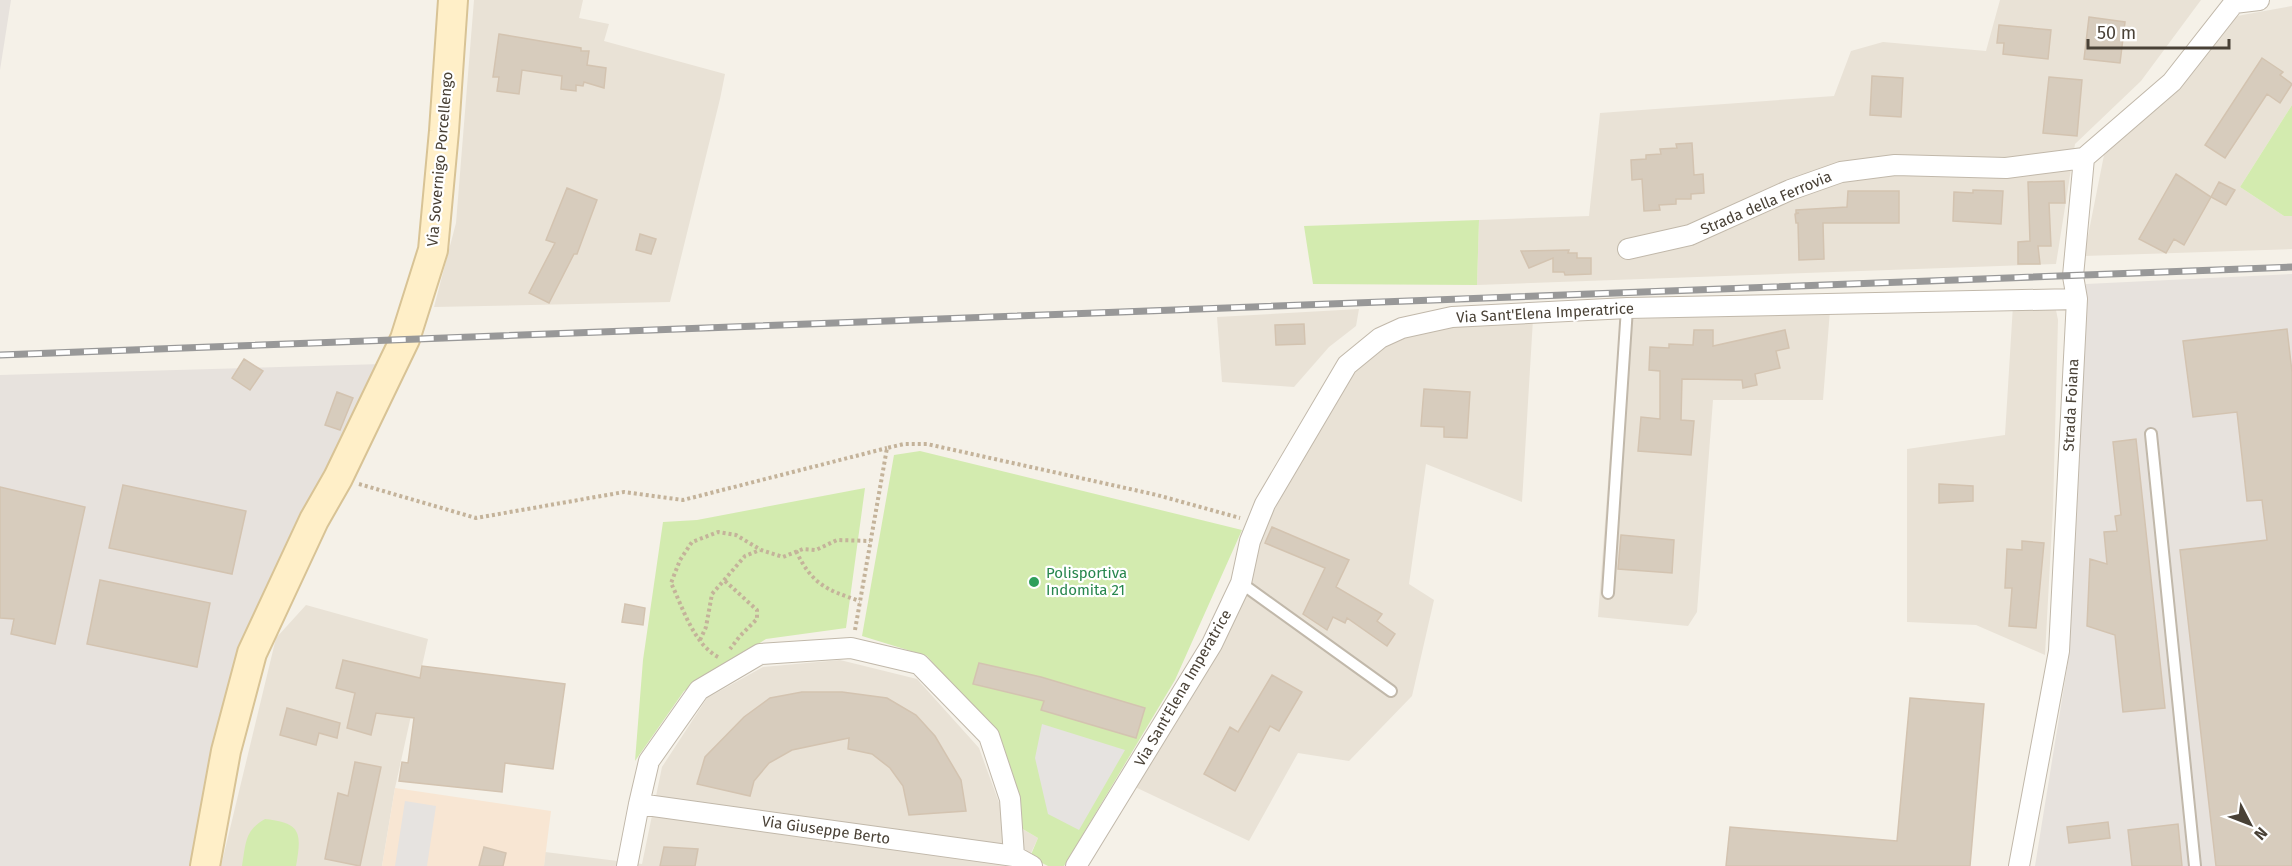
<svg xmlns="http://www.w3.org/2000/svg" width="2292" height="866" viewBox="0 0 2292 866" font-family="'Fira Sans',sans-serif">
  <style>
    .residential { fill: #e9e2d6 }
    .commercial { fill: #f8e6d3 }
    .industrial { fill: #e7e2dd }
    .green { fill: #d3ebaf }
    .parking { fill: #e6e3e0 }
    .building { fill: #d7ccbd; stroke: #d3c3b0; stroke-width: 1.5 }
    .lines { fill: none; stroke-linecap: round; stroke-linejoin: round }
    .lane-casing { stroke: #c1b8aa; stroke-width: 14 }
    .street-casing { stroke: #c1b8aa; stroke-width: 22 }
    .secondary-casing { stroke: #d8c395; stroke-width: 32 }
    .path { stroke: #c4b39a; stroke-width: 4; stroke-dasharray: 3 3; stroke-linecap: butt }
    .lane { stroke: #fff; stroke-width: 10 }
    .street { stroke: #fff; stroke-width: 20 }
    .secondary { stroke: #ffefc8; stroke-width: 28 }
    .rail-casing { stroke: #989898; stroke-width: 7 }
    .rail { stroke: #fff; stroke-width: 4.5; stroke-dasharray: 14; stroke-linecap: butt }
    .leisure-dot { fill: #2e9e5b; stroke: #fff; stroke-width: 2 }
    .labels { text-anchor: middle; stroke-width: 4.5; stroke-linejoin: round; paint-order: stroke }
    .street-label { font-size: 15px; fill: #494136; stroke: #fff }
    .leisure-label { font-size: 15px; fill: #27864d; stroke: #fff; text-anchor: start }
  </style>
  <rect width="100%" height="100%" fill="#f5f1e8"/>
  <path class="residential" d="M474,0H583L579,18L609,24L604,41L725,74L720,99L670,302L434,307L456,223Z
    M2000,0H2201L2141,81L2075,144L2056,264L1477,285L1479,220L1589,216L1600,113L1834,96L1851,51L1883,42L1986,51Z
    M2292,6V105L2240,187L2284,216H2292V249L2084,256L2104,155L2178,89L2237,16Z
    M2046,304L2056,310L2058,320L2053,508L2045,655L1976,625L1907,622V449L2005,435L2013,305Z
    M1359,309L1356,326L1329,347L1294,387L1222,382L1217,317Z
    M1830,310L1823,400H1713L1697,612L1688,626L1598,617L1620,320Z
    M1533,319L1522,502L1426,464L1409,584L1434,600L1412,696L1349,761L1298,753L1249,841L1133,786L1254,548L1322,421L1330,399L1381,342L1422,328Z
    M306,605L428,639L395,788L382,866H221L276,638Z
    M840,660L917,679L979,748L1005,819L1038,838L1025,866H544L545,852L642,864L662,767L707,698L763,667Z"/>
  <path class="commercial" d="M395,788L551,811L544,866H382Z"/>
  <path class="industrial" d="M0,0H11L0,70Z
    M2292,274V866H2035L2069,656L2086,284Z
    M382,364L261,612L192,866H0V375Z"/>
  <path class="green" d="M2292,105V216H2284L2240,187Z
    M1479,220L1477,285L1313,284L1304,226Z
    M920,451L1242,530L1175,680L1064,866H1048L1030,857L1038,838L1021,828L994,732L927,656L862,636L894,455Z
    M865,488L846,628L766,639L684,691L635,761L643,660L663,522L697,520Z
    M265,819C301,823 302,832 296,866H242C246,844 244,831 265,819Z"/>
  <path class="parking" d="M1042,724L1125,750L1079,830L1048,814L1035,758Z
    M405,801L436,806L427,866H395Z"/>
  <path class="building" d="M2089,17L2125,22L2120,63L2084,59Z
    M1999,25L2051,30L2048,59L2003,54L2004,43H1997Z
    M499,34L581,48V51H589L587,65L606,68L604,88L584,82L583,86L576,85V91L561,89L562,76L522,70L519,94L497,91L499,77H493Z
    M2262,58L2283,72L2280,75L2292,84L2280,103L2267,94L2225,158L2205,145Z
    M1872,76L1903,78L1901,117L1870,115Z
    M2049,77L2082,80L2077,136L2043,133Z
    M1692,143L1694,175L1703,174L1704,193L1691,194V199H1676V204L1659,205L1660,210L1644,211L1642,179L1632,180L1631,160L1646,159V155L1661,154L1660,149L1677,148L1676,144Z
    M2176,174L2211,197L2184,245L2174,239L2166,253L2139,239Z
    M2064,181L2065,203H2049L2051,246H2038L2040,264H2018V242L2030,241L2028,182Z
    M2219,182L2235,190L2226,205L2211,197Z
    M567,188L597,200L577,254H574L549,303L529,293L555,243L546,240Z
    M1973,190L2003,191L2001,224L1953,221L1954,192L1973,193Z
    M1848,191H1899V223H1823L1824,259L1799,260L1798,223H1796L1795,214L1799,213H1796V210L1847,207Z
    M640,234L656,239L651,254L636,250Z
    M1569,250L1568,253H1577V258H1591V274L1565,275L1564,272H1553V258L1529,268L1521,251Z
    M1304,324L1305,344L1276,345L1275,325Z
    M2287,329L2292,372V866H2216L2180,550L2267,540L2262,500L2247,501L2237,412L2193,417L2183,341Z
    M1694,330H1713V346L1785,330L1789,348L1776,351L1780,368L1755,374L1757,385L1743,388L1742,380L1682,379L1681,420L1694,421L1691,455L1638,451L1641,417L1660,419V371L1649,370L1650,347L1669,348V344L1693,345Z
    M244,359L263,371L250,390L232,378Z
    M1424,389L1470,392L1467,438L1444,437V427L1421,426Z
    M337,392L353,398L340,430L325,425Z
    M2136,439L2165,708L2123,712L2115,635L2087,626L2090,559L2107,564L2104,532L2117,531L2115,516L2121,515L2113,442Z
    M1939,484L1973,486V501L1939,503Z
    M123,485L246,511L232,574L109,548Z
    M0,487L85,507L55,644L11,634L14,619L0,618Z
    M1272,527L1349,560L1336,587L1382,614L1377,621L1395,634L1387,646L1347,618L1345,623L1333,617L1327,630L1303,614L1325,568L1265,543Z
    M1621,535L1674,540L1672,573L1618,569Z
    M2022,541L2044,543L2036,628L2009,626L2012,588H2005L2007,549L2022,550Z
    M100,580L210,603L197,667L87,644Z
    M625,604L645,608L643,625L622,622Z
    M343,660L420,678L422,666L565,684L553,769L505,763L502,792L399,781L402,762L408,763L414,718L376,713L371,735L347,728L355,693L336,688Z
    M979,663L1041,677L1145,708L1136,738L1041,710L1044,701L973,684Z
    M1272,675L1302,692L1279,731L1270,726L1235,791L1204,774L1230,727L1238,732Z
    M802,692H842L887,698L916,715L935,736L961,780L966,811L909,815L903,786L890,768L872,754L848,749L849,738L792,750L769,763L754,781L750,796L697,784L705,757L744,717L770,698Z
    M1910,698L1984,704L1970,866H1726L1730,827L1897,841Z
    M287,708L340,723L337,738L319,733L316,745L280,735Z
    M355,762L381,767L360,866L325,859L338,793L348,796Z
    M2108,822L2110,838L2069,843L2067,827Z
    M2178,824L2182,866H2132L2128,830Z
    M484,847L506,853L503,866H479Z
    M664,847L698,849L695,866H660Z"/>
  <g class="lines">
    <defs>
      <path id="lane" d="M2151,434L2195,866
        M1241,583L1391,691
        M1608,593L1627,308"/>
      <path id="street" d="M2234,3L2259,0
        M1628,249L1690,235L1790,190L1841,172L1895,165L2006,168L2084,158
        M639,804L649,761L699,690L760,654L851,648L919,664L989,736L1010,799L1014,856
        M627,866L639,804L1014,856L1032,866
        M1076,866L1212,644L1241,583L1250,541L1265,504L1347,365L1380,338L1402,328L1452,317L1627,308L2077,299
        M2019,866L2059,651L2077,299L2073,276L2084,158L2172,82L2234,3"/>
      <path id="secondary" d="M205,866L226,751L252,653L314,520L338,478L405,339L433,250L444,131L453,0"/>
    </defs>
    <use href="#lane" class="lane-casing"/>
    <use href="#street" class="street-casing"/>
    <use href="#secondary" class="secondary-casing"/>
    <path class="path" d="M359,484L476,518L624,492L683,500L887,448
      M796,551C812,584 826,590 860,601
      M725,581L757,610V619L740,636L730,649
      M855,630L887,448L904,444H927L1157,495L1240,518
      M700,640L706,627L712,594L745,556L760,550
      M718,657C693,643 683,608 671,583L680,560L692,542L718,532L736,535L761,550L783,557L803,549L816,550L837,540L870,541"/>
    <use href="#lane" class="lane"/>
    <use href="#street" class="street"/>
    <use href="#secondary" class="secondary"/>
    <defs>
      <path id="rail" d="M0,355L2292,267"/>
    </defs>
    <use href="#rail" class="rail-casing"/>
    <use href="#rail" class="rail"/>
  </g>
  <circle class="leisure-dot" cx="1034" cy="582" r="6"/>
  <g class="labels">
    <g class="street-label">
      <text transform="translate(440 159) rotate(-85)" y="5">Via Sovernigo Porcellengo</text>
      <text transform="translate(1766 203) rotate(-23)" y="5">Strada della Ferrovia</text>
      <text transform="translate(1545 313) rotate(-3)" y="5">Via Sant'Elena Imperatrice</text>
      <text transform="translate(2071 405) rotate(-87)" y="5">Strada Foiana</text>
      <text transform="translate(1183 688) rotate(-60)" y="5">Via Sant'Elena Imperatrice</text>
      <text transform="translate(826 830) rotate(8)" y="5">Via Giuseppe Berto</text>
    </g>
    <g class="leisure-label">
      <text x="1046" y="578">Polisportiva<tspan x="1046" dy="17">Indomita 21</tspan></text>
    </g>
  </g>
  <g transform="translate(2250 824) rotate(132)" stroke="#ffffff" stroke-width="4.5" paint-order="stroke">
  <path d="M0-4.5L10 22L0 15L-10 22Z" fill="#494136"/>
  <text y="-9" font-size="16" font-weight="bold" text-anchor="middle" fill="#494136">N</text>
  </g>
  <path d="M2088 39v9h141v-9" fill="none" stroke="#494136" stroke-width="3"/>
  <text x="2097" y="39" font-size="18" fill="#494136" stroke="#ffffff" stroke-width="4.5" paint-order="stroke">50 m</text>
</svg>
